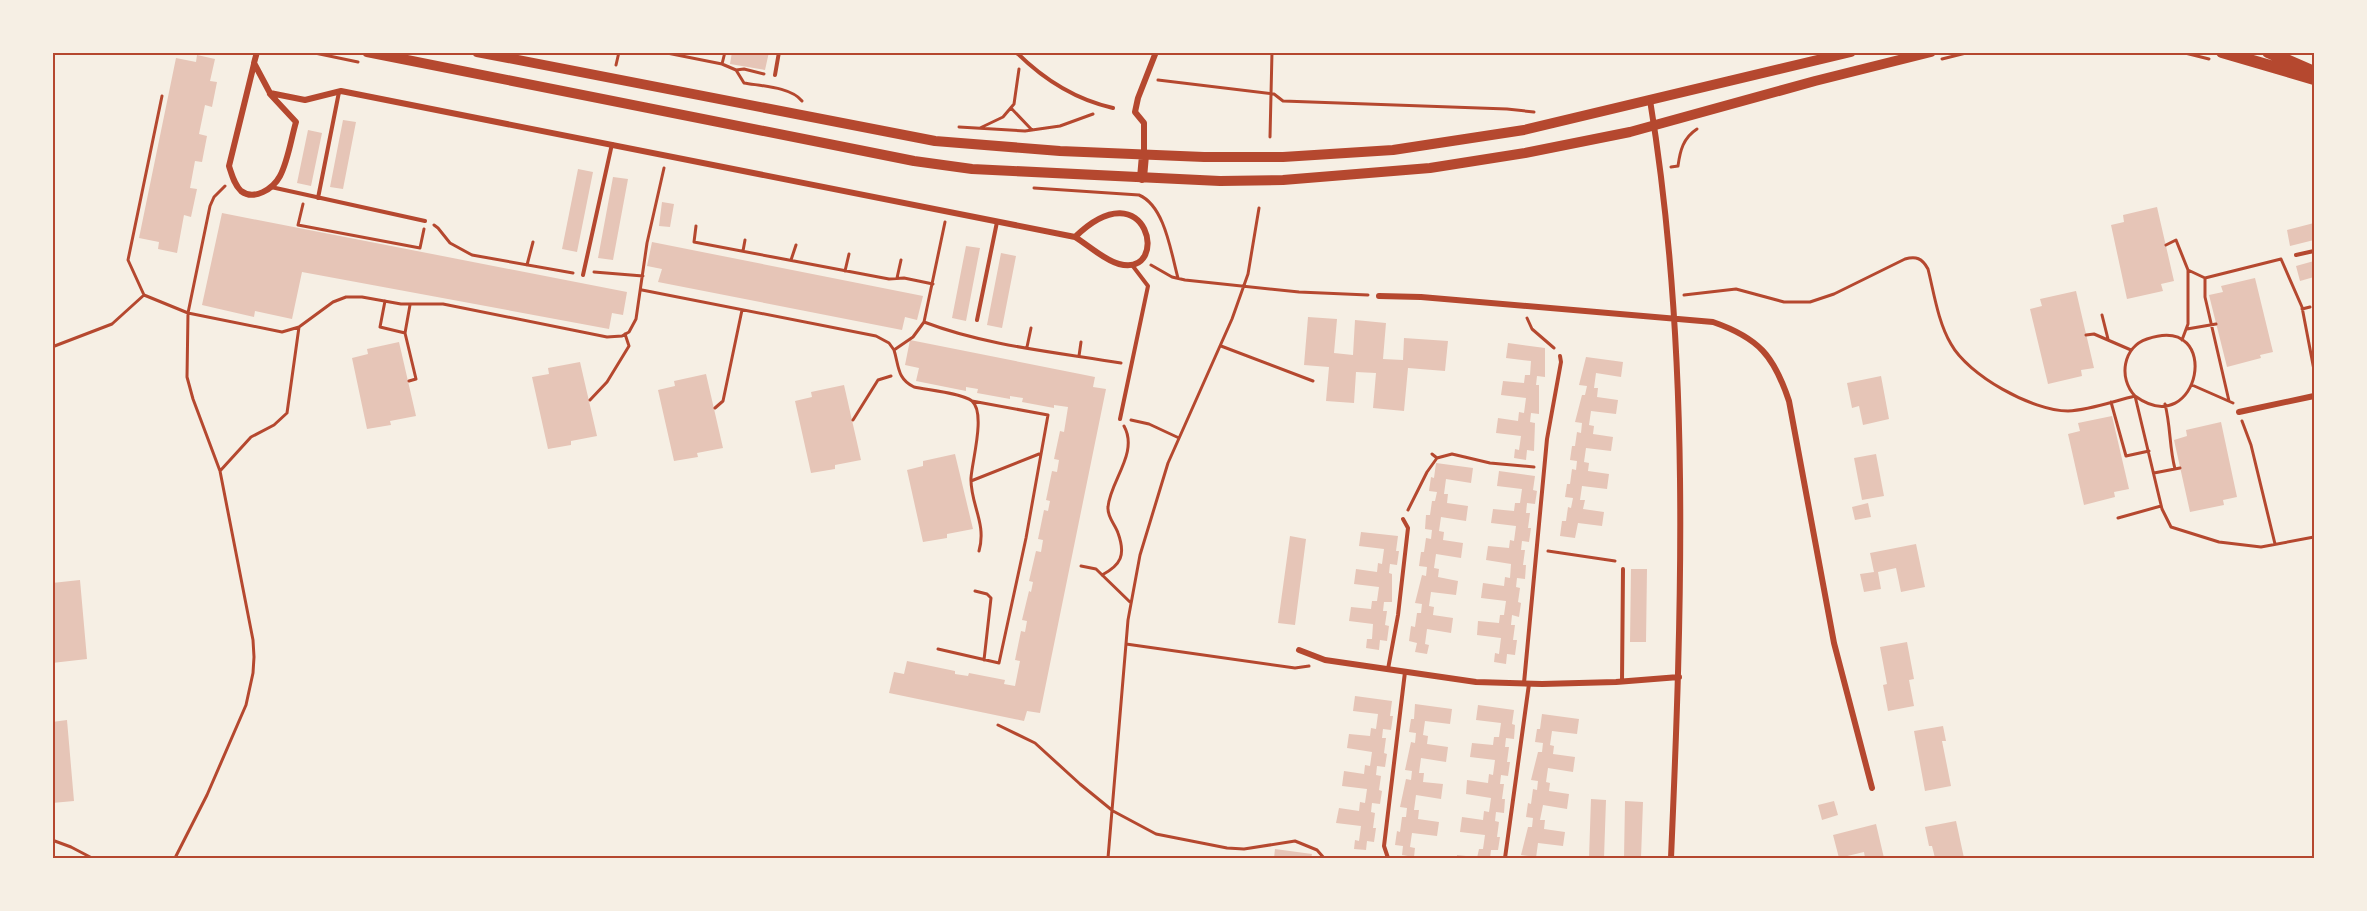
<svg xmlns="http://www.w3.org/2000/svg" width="2367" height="911" viewBox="0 0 2367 911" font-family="'Source Serif 4',serif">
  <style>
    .building { fill: #e6c5b7 }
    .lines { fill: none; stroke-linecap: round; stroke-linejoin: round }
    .path { stroke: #b5482f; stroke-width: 3 }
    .service { stroke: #b5482f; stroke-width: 4 }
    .minor { stroke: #b5482f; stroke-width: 6 }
    .secondary { stroke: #b5482f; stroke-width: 10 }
    .primary { stroke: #b5482f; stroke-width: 12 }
    .neatline { fill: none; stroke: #b5482f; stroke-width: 2 }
  </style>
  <rect width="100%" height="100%" fill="#f6efe4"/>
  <path class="building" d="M732,52H769L765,70L730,64Z
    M197,55L215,59L210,81L217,82L212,107L205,105L199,134L207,136L202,162L195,161L190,188L197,189L191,217L184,215L177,253L158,249L159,242L139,238L176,58L196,62Z
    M343,120L356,122L343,189L330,187Z
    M308,130L322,133L311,186L297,183Z
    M578,169L593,172L577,252L562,249Z
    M613,177L628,179L613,260L598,258Z
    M662,202L674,204L670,227L659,226Z
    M2157,207L2174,281L2161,284L2163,291L2127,299L2111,225L2124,222L2123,215Z
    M222,213L627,292L623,315L612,313L609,329L302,272L292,319L255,311L254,317L202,305Z
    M2314,223V240L2290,246L2287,230Z
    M652,242L657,243L923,296L917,320L905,317L902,330L658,282L662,269L647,266Z
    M966,246L980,248L966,321L952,318Z
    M1001,253L1016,256L1002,328L987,325Z
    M2314,261V277L2300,281L2296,266Z
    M2255,278L2273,352L2260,355L2261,358L2227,367L2209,295L2223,292L2221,286Z
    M2076,291L2094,368L2081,370L2082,376L2048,384L2030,309L2042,306L2040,299Z
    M1308,317L1337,319L1334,353L1353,355L1355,320L1386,323L1383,359L1403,360L1404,338L1448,341L1445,371L1408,368L1404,411L1373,408L1376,373L1356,372L1354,403L1326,401L1329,367L1304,365Z
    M910,340L1095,377L1093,387L1106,389L1040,713L1027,711L1024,721L889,693L894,672L904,674L907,661L955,671V674L968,676L969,673L1005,680L1004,684L1015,686L1020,661L1015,660L1021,631L1025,632L1027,621L1022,620L1029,591L1031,592L1033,582L1029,581L1036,551L1041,552L1043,540L1038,539L1044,510L1048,511L1050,501L1046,500L1052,471L1057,472L1059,460L1054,459L1060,431L1064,432L1068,407L1054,405V408L1022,402L1023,398L1010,396V399L977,393L978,389L966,387V391L916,381L919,368L905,365Z
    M399,342L416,416L390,421L391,425L367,429L352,358L368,354L367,349Z
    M1508,343L1545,348V377L1537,376L1536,385H1539V414L1531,413L1530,422L1535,423L1534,451L1527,450L1526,460L1514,458L1515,449L1519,450L1521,436L1496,433L1498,418L1518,421L1519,412L1524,413L1526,398L1501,395L1503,381L1524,383L1525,375H1530L1531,361L1506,358Z
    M1586,357L1623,362L1621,377L1596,373L1594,388H1598L1597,397L1618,400L1616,414L1591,411L1589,425L1594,426L1593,434L1613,437L1611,451L1586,448L1584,462L1589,463L1588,471L1609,474L1607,489L1582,486L1580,500H1585L1583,509L1604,512L1602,526L1578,523L1575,538L1560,536L1562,521H1566L1568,507L1571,508L1573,498L1565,497L1567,484H1570L1572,469L1576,470L1577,461L1570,460L1572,446H1575L1577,432L1581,433L1582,423L1575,422L1582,395H1585L1587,386L1579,385Z
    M580,362L597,436L571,441V445L548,449L532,377L549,374L548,368Z
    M706,374L723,448L697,453L698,457L674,461L658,390L675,386L674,381Z
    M1881,376L1889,419L1863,425L1859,406L1852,408L1847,383Z
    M844,385L861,460L835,465V469L811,473L795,401L812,397L811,392Z
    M2112,416L2129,489L2114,492L2115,497L2084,505L2068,434L2080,431L2078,423Z
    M2221,422L2237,497L2223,500L2224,505L2190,512L2174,440L2187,436L2186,430Z
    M955,454L973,529L947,534V538L923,542L907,470L923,466V461Z
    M1876,454L1884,496L1862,500L1854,458Z
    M1436,463L1473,468L1471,483L1446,479L1444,494H1448L1447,503L1468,506L1466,521L1441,517L1439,531L1444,532L1443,540L1463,543L1461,558L1436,554L1434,568L1439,569L1438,577L1458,581L1456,595L1431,592L1429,606L1434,607L1433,615L1453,618L1451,633L1427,629L1425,644L1429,645L1427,654L1415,652L1417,643L1409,641L1411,626L1415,627L1417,613H1421L1422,604L1415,603L1422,575L1426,576L1427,567L1419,566L1421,552H1424L1426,538L1431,539L1432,530L1425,529L1426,515H1430L1432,501H1435L1437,492L1429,491L1431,477L1434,478Z
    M1499,471L1535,476L1533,490L1537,491L1535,504L1527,503L1526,513H1530L1528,528H1531L1529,542L1522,541L1521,550H1525L1523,565H1526L1525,579L1517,578L1516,587L1520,588L1518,602L1521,603L1519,617L1512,615L1511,625H1515L1513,640H1517L1515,655L1507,654L1506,664L1494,662L1495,653L1499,654L1501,638L1477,635L1478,621L1499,623L1500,615H1504L1506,601L1481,598L1483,583L1504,586L1505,577L1510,578L1511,564L1486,560L1488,546L1509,548L1510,540L1514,541L1516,526L1491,523L1493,509L1514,511L1515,503H1520L1522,489L1497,486Z
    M1868,503L1871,517L1855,520L1852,507Z
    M1361,532L1398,536L1396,551H1399L1397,565L1390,564L1389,573L1392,574V602H1384L1383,611H1387L1385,625L1389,626L1387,641L1380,640L1379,650L1366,648L1367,639H1372L1373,624L1349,621L1351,607L1371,609L1372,601H1377L1379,587L1354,584L1356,569L1377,572L1378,563L1382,564L1384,549L1359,546Z
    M1290,536L1306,539L1295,625L1278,623Z
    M1916,544L1925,587L1901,592L1896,568L1878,572L1881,589L1864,592L1860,574L1874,572L1870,553Z
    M1631,569H1647L1646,642H1630Z
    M80,580L87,659L52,663V583Z
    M1907,642L1914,679L1909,680L1914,706L1888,711L1883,685L1887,684L1880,647Z
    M1355,696L1392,701L1390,716H1393L1391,730L1383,729L1382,738H1386L1384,753L1387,754L1385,767L1377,766L1376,775L1381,776L1379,790L1382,791L1380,804L1372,803L1371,812L1375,813L1373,828H1376L1374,842L1367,841L1366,850L1354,849L1355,840L1359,841L1361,826L1336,823L1339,808L1359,811L1360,802L1365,803L1367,789L1342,786L1344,771L1364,774L1365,765L1370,766L1372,752L1347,748L1349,734L1370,736L1371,728L1376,729L1378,714L1353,711Z
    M1415,704L1452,709L1450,724L1425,721L1423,735L1428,736L1427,744L1448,747L1446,762L1421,758L1419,773H1424L1423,782L1443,784L1441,799L1416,795L1414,810H1419L1418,819L1439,822L1437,836L1412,833L1410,847L1415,848L1414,857L1402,855L1403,846L1395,845L1397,831L1400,832L1402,817H1406L1407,808L1400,807L1406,779L1411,780L1412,771L1405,770L1411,742L1415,743L1416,733L1409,732L1411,719H1414Z
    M1478,705L1514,710L1512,724L1515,725L1514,739L1506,738L1505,747H1509L1507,762H1510L1508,776L1501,775L1500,784H1504L1502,799H1505L1504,813L1496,812L1495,821L1499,822L1497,837H1500L1498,850H1491L1490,858H1477L1479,849H1483L1485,835L1460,832L1462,817L1483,820L1484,811L1489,812L1491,798L1466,794L1467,780L1488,783L1489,774L1493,775L1495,760L1470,757L1472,743L1493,745L1494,737H1499L1501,723L1476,720Z
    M1542,714L1579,719L1577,734L1552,731L1550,745L1554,746L1553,754L1575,757L1573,772L1548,768L1546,782L1550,783L1549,791L1569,794L1567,809L1543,805L1540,820H1545L1544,829L1565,832L1563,846L1538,843L1536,858H1528L1529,856L1521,855L1528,827H1532L1533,818L1526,817L1528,803L1531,804L1533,789L1537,790L1538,781L1531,780L1538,752H1542L1543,743L1535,742L1537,729H1540Z
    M67,720L74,801L52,803V722Z
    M1943,726L1946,741H1942L1951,786L1925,791L1914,731Z
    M1591,799L1606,800L1604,858H1589Z
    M1625,801L1643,802L1641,858H1624Z
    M1834,801L1838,815L1822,820L1818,805Z
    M1956,821L1964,858H1935L1932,846H1929L1925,827Z
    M1876,824L1884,858H1865L1864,852L1839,858L1833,835Z
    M1275,849L1312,854L1311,858H1274Z
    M1457,855L1475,857V858H1457Z"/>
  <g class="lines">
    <path class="path" d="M310,52L358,62
      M662,52L722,64
      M725,52L722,64L736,70L744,83C761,86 791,87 802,101
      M2181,52L2209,59
      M1942,59L1970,52
      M616,65L619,52
      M736,70L744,69L764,74
      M1158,80L1274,94L1283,101L1507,109L1534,112
      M1011,108L1032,130
      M959,127L1025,131L1060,126L1093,114
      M980,128L1003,117L1014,104L1019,69
      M1270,137L1272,52
      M1671,167L1678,166C1680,151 1683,138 1697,129
      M1034,188L1139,195C1165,206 1171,253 1178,278
      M303,204L298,225L420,248L424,229
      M434,225L438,228L450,243L472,255L573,273
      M696,226L694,242L889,279L904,278L933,284
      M2166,245L2176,240L2188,270V324L2182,340
      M743,251L745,240
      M2281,259L2302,307L2314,370
      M791,260L796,245
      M527,265L533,242
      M1151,265L1172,277L1185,280L1299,292L1368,295
      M2188,270L2205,278L2281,259
      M845,271L849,254
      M594,272L643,276
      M897,278L901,260
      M2205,278V297L2229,401
      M642,290L876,336L889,343L894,350L913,337L924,322L945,222
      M144,295L128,260L162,96
      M1684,295L1736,289L1784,302H1810L1834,294L1905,259C1916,256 1922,258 1928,269C1934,293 1938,322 1951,344C1968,375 2032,411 2068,411C2090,410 2114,401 2135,396C2200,443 2224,312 2147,339C2123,347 2118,378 2135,396L2162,509L2171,527L2219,542L2261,547L2314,537
      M385,301L380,327L405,333
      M2302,309L2310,307
      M2102,315L2108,339
      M1527,318L1532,329L1554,348
      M924,322C987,346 1055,352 1121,363
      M2187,329L2216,324
      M2086,335L2094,334L2131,350
      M1221,346L1313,381
      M52,347L112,324L144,295L188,313L282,332L299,327L333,302L346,297H362L401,304H443L607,337L622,336L629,332L636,319L647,243L664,168
      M1027,347L1031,328
      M894,350C899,366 897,379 914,387C928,390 962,393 972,401C986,413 972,461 971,478C970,504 987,523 979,551
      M1079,356L1081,342
      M409,381L416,379L405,333L410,305
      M2192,385L2233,403
      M590,400L607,382L629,346L625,334
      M2111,402L2126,456L2149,451
      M2165,404C2171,428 2169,446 2175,469
      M715,408L723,401L742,310
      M853,420L878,380L891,376
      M1131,420L1149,424L1179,438
      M2242,421L2251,445L2275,544
      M1432,454L1437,458
      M220,471L251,437L274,425L287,413L299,327
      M2154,473L2180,468
      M971,481L1039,454
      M1408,510L1427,472L1437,458L1452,454L1490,463L1534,467
      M2118,518L2161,506
      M1548,551L1615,561
      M1081,566L1096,569L1131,603
      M1102,575C1121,565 1126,555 1118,533C1115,524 1107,517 1108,507C1110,481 1139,453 1124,426
      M975,591L987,594L991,598L984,660
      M1126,644L1295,668L1309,666
      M938,649L999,663L1026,538L1048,415L972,401
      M998,725L1035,743L1080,784L1113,811L1156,834L1227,848L1244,849L1295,841L1317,850L1324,858H1328
      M52,840L71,847L92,858
      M175,858L207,795L246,705L253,673L254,657L253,640L220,471L193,399L187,377L188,313L210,206L214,197L225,186
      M1108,858L1128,620L1140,555L1168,463L1232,319L1248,274L1259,208"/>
    <path class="service" d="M1016,52C1043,79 1077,100 1113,108
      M775,75L779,52
      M271,187L425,221
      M318,198L339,92
      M2296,255L2314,251
      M583,275L612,144
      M977,320L997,222
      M1120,419L1148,286L1132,265
      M1388,669L1398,615L1408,528L1403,519
      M1622,681L1623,569
      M1524,683L1547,439L1561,362L1560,356
      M1388,858L1384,846L1405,672
      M1505,858L1529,684"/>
    <path class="minor" d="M257,52L254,63L270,93L305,100L341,91L1075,237C1088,245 1104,260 1119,264C1172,278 1148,166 1075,237
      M254,64L229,166C232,175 234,184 241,191C254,201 273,189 280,176C288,161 291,139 296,122L270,94
      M1650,100C1691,351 1682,606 1671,858
      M1144,155V123L1135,112L1138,98L1156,52
      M1379,296L1421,297L1713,322C1759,338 1774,356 1789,401L1834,643L1872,788
      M2239,412L2314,396
      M1299,650L1325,660L1476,682L1542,684L1616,682L1679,677"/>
    <path class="secondary" d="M367,52L914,161L972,169L1220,181L1283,180L1430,168L1525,153L1630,132L1815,81L1931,52
      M477,52L935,141L1060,151L1204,157H1283L1393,150L1524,130L1851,52
      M1142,178L1144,155"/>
    <path class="primary" d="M2222,52L2314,79
      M2268,52L2314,72"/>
  </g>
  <rect width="2367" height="911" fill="none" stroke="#f6efe4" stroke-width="108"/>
  <rect x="54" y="54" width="2259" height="803" class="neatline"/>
</svg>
